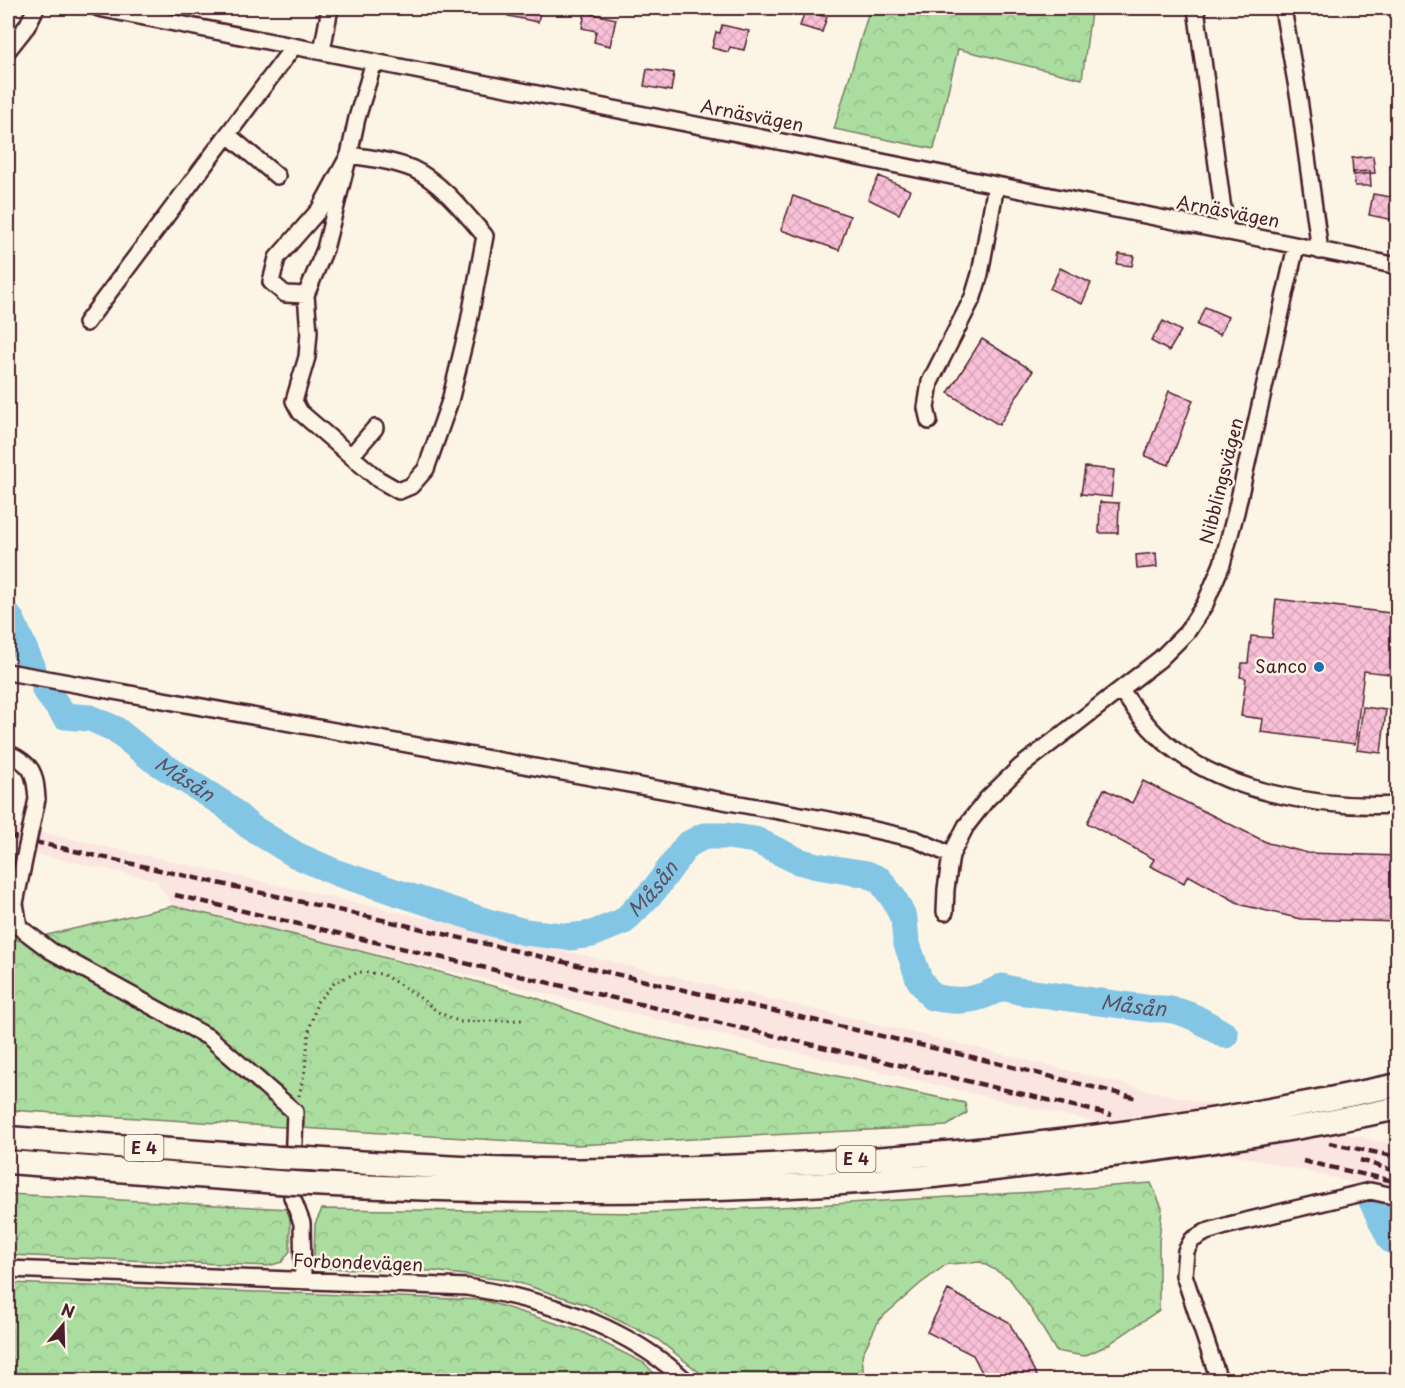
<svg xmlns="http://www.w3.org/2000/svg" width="1405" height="1388" viewBox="0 0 1405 1388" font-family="'Playpen Sans',sans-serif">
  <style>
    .built { fill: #fbe5e1 }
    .forest { fill: url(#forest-crowns); stroke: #7a7e65; stroke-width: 1.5 }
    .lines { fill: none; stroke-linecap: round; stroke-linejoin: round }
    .river { stroke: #83c5e4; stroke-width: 27 }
    .building { fill: url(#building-cross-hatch); stroke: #4a1f2b; stroke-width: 1.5 }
    .minor-casing { stroke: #4a1f2b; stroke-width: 20 }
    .highway-casing { stroke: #4a1f2b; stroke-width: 27 }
    .path { stroke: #4a1f2b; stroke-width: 3; stroke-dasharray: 1.5 4.5; stroke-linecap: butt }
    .minor { stroke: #fcf5e5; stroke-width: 15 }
    .highway { stroke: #fcf5e5; stroke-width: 22 }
    .rail { stroke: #4a1f2b; stroke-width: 4.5; stroke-dasharray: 9 4.5; stroke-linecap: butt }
    .minor-bridge-casing { stroke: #4a1f2b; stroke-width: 20; stroke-linecap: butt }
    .highway-bridge-casing { stroke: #4a1f2b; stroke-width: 27; stroke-linecap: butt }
    .minor-bridge { stroke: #fcf5e5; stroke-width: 15 }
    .highway-bridge { stroke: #fcf5e5; stroke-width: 22 }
    .poi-dot { fill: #1f6fb2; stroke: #fcf5e5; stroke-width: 2 }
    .labels { text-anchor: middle; stroke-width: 5; stroke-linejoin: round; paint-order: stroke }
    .shield { fill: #fcf5e5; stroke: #7f5f63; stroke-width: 1.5 }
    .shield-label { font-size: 16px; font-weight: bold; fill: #4a1f2b }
    .street-label { font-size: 18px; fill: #4a1f2b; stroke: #fcf5e5 }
    .poi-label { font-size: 18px; fill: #4a1f2b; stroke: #fcf5e5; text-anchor: end }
    .water-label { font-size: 20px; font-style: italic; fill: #5b5162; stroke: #fcf5e5 }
  </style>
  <defs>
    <pattern id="forest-crowns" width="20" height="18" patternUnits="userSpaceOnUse" patternTransform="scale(1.5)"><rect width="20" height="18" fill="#aadd9f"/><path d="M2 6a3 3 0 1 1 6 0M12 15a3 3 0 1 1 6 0" fill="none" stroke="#94bd89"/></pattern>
    <pattern id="building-cross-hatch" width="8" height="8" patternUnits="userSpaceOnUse" patternTransform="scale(1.5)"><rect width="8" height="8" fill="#f9c1d7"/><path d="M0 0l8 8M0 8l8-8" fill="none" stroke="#d7a5b9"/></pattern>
  </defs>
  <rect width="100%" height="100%" fill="#fcf5e5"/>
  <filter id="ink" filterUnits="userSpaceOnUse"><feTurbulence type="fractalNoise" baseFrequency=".0167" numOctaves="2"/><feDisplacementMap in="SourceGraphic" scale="12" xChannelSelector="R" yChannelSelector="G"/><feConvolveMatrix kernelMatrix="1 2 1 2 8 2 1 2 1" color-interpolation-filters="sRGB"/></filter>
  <g filter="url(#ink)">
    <path class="built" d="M8,825L408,914L978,1048L1139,1088L1397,1145V1193L173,906L156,880L8,848Z"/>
    <path class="forest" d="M870,8H1084L1091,12L1082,79L958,49L934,149L834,129Z
      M173,906L341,946L534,997L628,1032L965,1103L967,1113L947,1126L576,1145L8,1110V937L21,941Z
      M1151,1183L1162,1208L1159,1242V1310L1106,1346L1084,1356L1056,1351L1031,1309L1009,1278L981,1262L947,1264L920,1284L879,1320L862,1355L864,1380H709L657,1339L587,1305L513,1281L433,1271L324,1268L314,1257L315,1224L322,1209L643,1213L799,1206L1035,1192Z
      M8,1194L290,1209V1251L282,1262L268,1266L8,1255Z
      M8,1283L483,1300L580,1331L644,1363L661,1380H8Z"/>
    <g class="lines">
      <g class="river">
        <path d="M8,616L12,621L32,667"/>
        <path id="s1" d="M45,690L65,716L90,718L115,729L151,758L225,805L249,826L296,855L337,873L488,922L525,932L569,937L592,934L624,921L655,889L687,845L704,836H727L755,840L798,861L817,866L867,874L880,880L894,899L904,919L906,941L919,979L932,997C960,1003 977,1001 1002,987L1018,991L1152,1009C1181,1007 1201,1020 1225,1035"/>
        <path d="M1371,1199L1391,1240L1398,1244"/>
      </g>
    </g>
    <path class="building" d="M510,8H541L538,22L508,16Z
      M805,11L827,17L822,32L800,26Z
      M585,12L616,19L610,46L594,42L596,31L582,28Z
      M722,25L749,31L744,50L730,47L728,52L712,48L716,32L720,33Z
      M647,69L674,73L671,91L644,86Z
      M1373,156L1375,173L1353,175L1352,158Z
      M1370,171L1371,186H1355L1354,172Z
      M879,176L910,190L899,214L868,199Z
      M1373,194L1398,198L1394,220L1369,215Z
      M793,196L850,216L839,250L781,230Z
      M1119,254L1134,256L1132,266L1117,264Z
      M1060,268L1091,283L1082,304L1050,289Z
      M1205,307L1228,317L1220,335L1197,325Z
      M1163,321L1181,331L1169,351L1151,341Z
      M982,339L1033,371L999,425L948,393Z
      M1169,391L1193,400L1169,465L1145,456Z
      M1085,467L1114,470L1111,497L1081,494Z
      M1100,502L1119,503L1118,533H1099Z
      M1156,553L1157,567L1137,569L1136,555Z
      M1276,599L1398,614V675L1364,671L1355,744L1261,732L1263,719L1241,716L1246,678L1240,677L1242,663H1248L1251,636L1272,638Z
      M1363,707L1386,710L1381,753L1357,750Z
      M1143,781L1268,843L1308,853L1398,856V922L1301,919L1242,905L1188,875L1184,883L1150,866L1154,859L1087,823L1104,789L1132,803Z
      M948,1290L1009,1322L1039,1380H986L973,1355L927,1332Z"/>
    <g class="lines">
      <defs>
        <path id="minor" d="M98,8L798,145L1398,266
          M1196,8L1226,232
          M1283,9L1299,99L1320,251
          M8,50L27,26L36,8
          M322,51L330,8
          M228,135L277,176
          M306,295L309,332L307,357L294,401L300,412L351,456L375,428
          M86,323L294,46
          M929,421L926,408L930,382L973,297L980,274L996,185
          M351,456L378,479L399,491L411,486L426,469L450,401L468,327L485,236C465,213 441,182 413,169C393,161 371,158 349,155L325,249L306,295L285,294L271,282L277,258L319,210L349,155L357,118L374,62
          M8,672L834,821L915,839L951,855
          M1121,690C1133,707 1144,723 1159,737C1218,792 1319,809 1398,805
          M8,753C33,765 35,772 37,799
          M15,903L19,927L51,951L210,1038L295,1112L292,1197L302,1223L303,1281
          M945,912L946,889L951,855L966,826L987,799L1020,767L1160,659L1187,632L1205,604L1222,564L1236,512L1296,246
          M8,1269L467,1287C545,1300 626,1326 685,1380
          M1219,1380L1184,1275L1186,1251L1192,1240L1206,1232L1229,1225L1370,1191L1398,1197"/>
        <path id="highway" d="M8,1138L280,1158
          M309,1159C412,1166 514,1172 617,1170C878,1166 1142,1140 1398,1085
          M8,1162L278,1182
          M311,1184C510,1194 710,1195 909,1178C954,1175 1000,1168 1045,1163C1163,1150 1281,1133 1398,1108"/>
      </defs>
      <use href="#minor" class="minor-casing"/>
      <use href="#highway" class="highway-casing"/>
      <path class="path" d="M299,1096L305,1070L309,1031L317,1002L335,982L359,972L382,974L412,992L438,1012L460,1022L524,1020"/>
      <use href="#minor" class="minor"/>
      <use href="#highway" class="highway"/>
      <path class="rail" d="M8,836L405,925L976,1058L1137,1098
        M175,895L1112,1115
        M1329,1143L1398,1157
        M1360,1160L1398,1172
        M1303,1161L1398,1182"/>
      <defs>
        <path id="minor-bridge" d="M15,903L37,799"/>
        <path id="highway-bridge" d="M280,1158L309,1159
          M278,1182L311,1184"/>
      </defs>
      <use href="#minor-bridge" class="minor-bridge-casing"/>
      <use href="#highway-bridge" class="highway-bridge-casing"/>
      <use href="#minor-bridge" class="minor-bridge"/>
      <use href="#highway-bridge" class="highway-bridge"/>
    </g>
  </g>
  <circle class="poi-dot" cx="1319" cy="667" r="6"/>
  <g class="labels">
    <g class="shield">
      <rect x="124.5" y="1135" width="39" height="26" rx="4.5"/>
      <rect x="836.5" y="1146" width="39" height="26" rx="4.5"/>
    </g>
    <g class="shield-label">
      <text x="144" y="1154">E 4</text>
      <text x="856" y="1165">E 4</text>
    </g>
    <g class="street-label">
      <text transform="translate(752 116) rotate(11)" y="6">Arnäsvägen</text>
      <text transform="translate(1228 212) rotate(11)" y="6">Arnäsvägen</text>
      <text transform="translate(1222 481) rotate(-76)" y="6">Nibblingsvägen</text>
      <text transform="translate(358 1263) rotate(2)" y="6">Forbondevägen</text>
    </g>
    <g class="poi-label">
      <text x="1307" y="673">Sanco</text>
    </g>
    <g class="water-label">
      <text dy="7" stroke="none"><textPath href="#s1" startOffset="171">Måsån</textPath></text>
      <text dy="7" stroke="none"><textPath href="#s1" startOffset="693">Måsån</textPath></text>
      <text dy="7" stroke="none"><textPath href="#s1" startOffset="1288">Måsån</textPath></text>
    </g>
  </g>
  <rect width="1405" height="1388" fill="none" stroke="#fcf5e5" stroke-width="30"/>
  <rect x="15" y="15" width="1375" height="1358" fill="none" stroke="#4a1f2b" stroke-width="2" filter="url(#ink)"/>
  <g transform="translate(63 1325) rotate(19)" stroke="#fcf5e5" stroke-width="4.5" paint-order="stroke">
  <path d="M0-4.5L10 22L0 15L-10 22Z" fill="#4a1f2b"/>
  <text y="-9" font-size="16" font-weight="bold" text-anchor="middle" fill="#4a1f2b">N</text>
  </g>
</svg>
